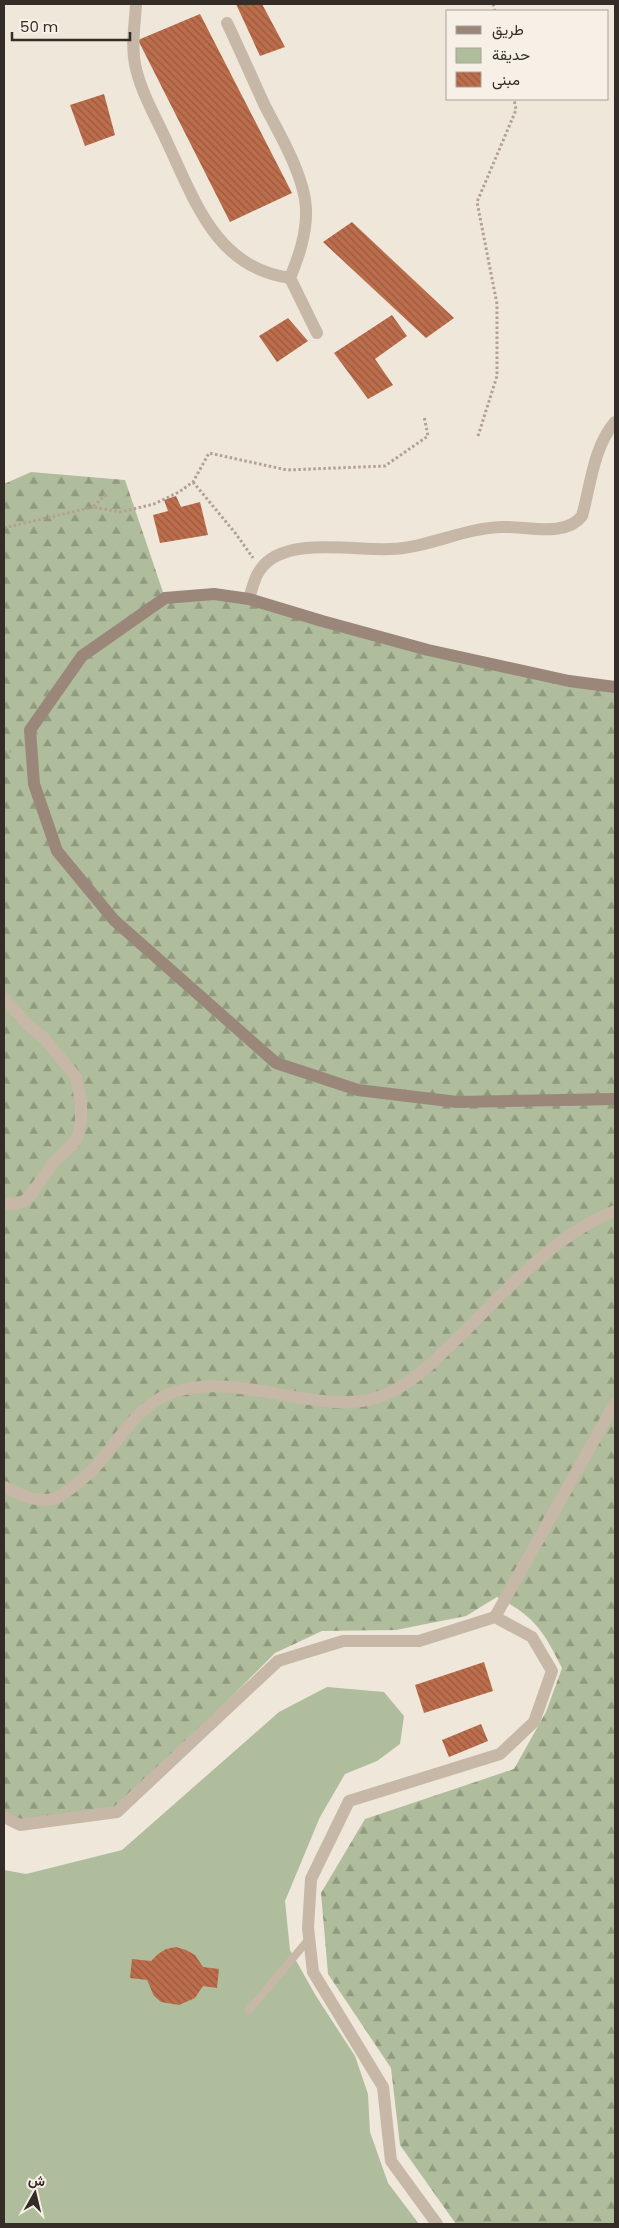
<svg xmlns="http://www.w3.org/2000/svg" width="619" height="2228" viewBox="0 0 619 2228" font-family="Poppins,Vazirmatn,sans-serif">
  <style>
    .forest { fill: url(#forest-firs) }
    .green { fill: #b0bd9c }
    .building { fill: url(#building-back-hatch) }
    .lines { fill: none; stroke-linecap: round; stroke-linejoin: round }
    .path { stroke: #b2a192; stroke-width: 3; stroke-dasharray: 2.5 2.5; stroke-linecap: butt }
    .lane { stroke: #c6b7a7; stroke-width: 8 }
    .street { stroke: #c6b7a7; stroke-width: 12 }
    .secondary { stroke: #9a8779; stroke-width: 12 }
  </style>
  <defs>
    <pattern id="forest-firs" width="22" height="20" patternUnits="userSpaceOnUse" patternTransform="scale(1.25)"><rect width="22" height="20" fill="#b0bd9c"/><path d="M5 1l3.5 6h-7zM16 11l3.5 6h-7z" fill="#909a7f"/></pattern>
    <pattern id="building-back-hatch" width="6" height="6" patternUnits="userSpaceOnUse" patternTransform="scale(1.25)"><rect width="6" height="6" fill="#bc6d4c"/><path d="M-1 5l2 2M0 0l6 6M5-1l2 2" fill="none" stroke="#995a3f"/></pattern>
  </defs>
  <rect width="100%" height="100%" fill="#efe7da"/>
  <path class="forest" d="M31,472L125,480L165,598L214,594L322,621L615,687V2224H456L400,2145L391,2068L328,1974L321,1893L365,1819L514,1769L546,1712L562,1668C544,1632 535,1616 497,1597L466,1616L396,1630L322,1631L275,1653L117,1812L20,1825L4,1817V484Z"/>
  <path class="green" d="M327,1687L384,1692L404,1716L400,1744L377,1761L345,1774L320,1817L285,1901L290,1950L316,1996L355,2056L368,2094L370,2132L388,2183L419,2224H4V1870L26,1874L122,1850L279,1712Z"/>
  <path class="building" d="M236,4H262L285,47L260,56Z
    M200,14L292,193L230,222L138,40Z
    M104,94L115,135L85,146L70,105Z
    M352,222L454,318L426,338L323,242Z
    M392,315L407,336L375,359L393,385L368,399L334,353Z
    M288,318L308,341L277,362L259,336Z
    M176,496L181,507L200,502L208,535L160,543L153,515L168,511L164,500Z
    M484,1662L493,1691L424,1713L415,1685Z
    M481,1724L488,1741L449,1757L442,1740Z
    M176,1947L186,1950L195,1955L203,1967L219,1969L217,1988L203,1986L195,1998L179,2005L161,2002L154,1996L147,1980L130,1978L132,1959L151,1961L158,1954L166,1949Z"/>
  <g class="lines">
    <path class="path" d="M493,4L495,11
      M478,436L497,376V304L477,202L516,110L514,99
      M193,482L236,534L253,558
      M106,494L93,507L121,512L154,504L179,492L193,482L209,453L287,470L385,466L428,436L424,416
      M4,528L93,507
      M4,752L14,751"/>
    <path class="lane" d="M249,2010L309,1939"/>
    <path class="street" d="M136,4C135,24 131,45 135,64C140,91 156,117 167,142C195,201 216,268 290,278
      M227,23C240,50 252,78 265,106C280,135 304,175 306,208C307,233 299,256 290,278L317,333
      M249,599C252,589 254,578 260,570C283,535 355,551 390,549C428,548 463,528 502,527C526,526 565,538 582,516C591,484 593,448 615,422
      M4,998L27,1024L44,1038L76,1077L81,1101V1122L78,1136L72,1145L53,1163L30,1196L23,1202L15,1204L4,1203
      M4,1487C17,1493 32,1501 47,1500C56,1500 63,1494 70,1489C80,1481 90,1474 98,1464C120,1438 140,1403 174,1392C246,1369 331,1425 393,1391C420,1377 441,1354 463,1333C506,1290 557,1233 615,1211
      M495,1617L615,1403
      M4,1817L20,1825L117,1812L278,1661L343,1641H419L495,1617L532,1637L552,1671L534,1722L500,1754L349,1801L311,1879L308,1928L313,1972L383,2087L391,2161L437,2224"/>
    <path class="secondary" d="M615,687L569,681L428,650L322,621L249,599L214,594L165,598L82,656L30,730L34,784L57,851L114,920L276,1063L358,1090L457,1102L615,1099"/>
  </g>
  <rect width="619" height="2228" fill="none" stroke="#332c27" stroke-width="10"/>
  <rect x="446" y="10" width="162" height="90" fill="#f7f0e6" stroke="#a9a29a"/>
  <rect x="456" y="26" width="25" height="8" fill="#9a8779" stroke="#a9a29a"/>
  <text x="492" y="35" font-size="15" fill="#332c27">طريق</text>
  <rect x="456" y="48" width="25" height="15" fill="#b0bd9c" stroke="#a9a29a"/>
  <text x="492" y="60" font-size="15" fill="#332c27">حديقة</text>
  <rect x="456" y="72" width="25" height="15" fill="url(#building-back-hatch)" stroke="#a9a29a"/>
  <text x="492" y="85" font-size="15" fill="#332c27">مبنى</text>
  <g transform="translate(35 2193) rotate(8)" stroke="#f7f0e6" stroke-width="4" paint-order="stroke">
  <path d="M0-4L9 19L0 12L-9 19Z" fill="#332c27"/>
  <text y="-8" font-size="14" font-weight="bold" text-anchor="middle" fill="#332c27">ش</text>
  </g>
  <path d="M12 32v8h118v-8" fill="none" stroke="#332c27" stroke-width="2.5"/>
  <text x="20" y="32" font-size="15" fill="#332c27" stroke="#f7f0e6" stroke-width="4" paint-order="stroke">50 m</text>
</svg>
